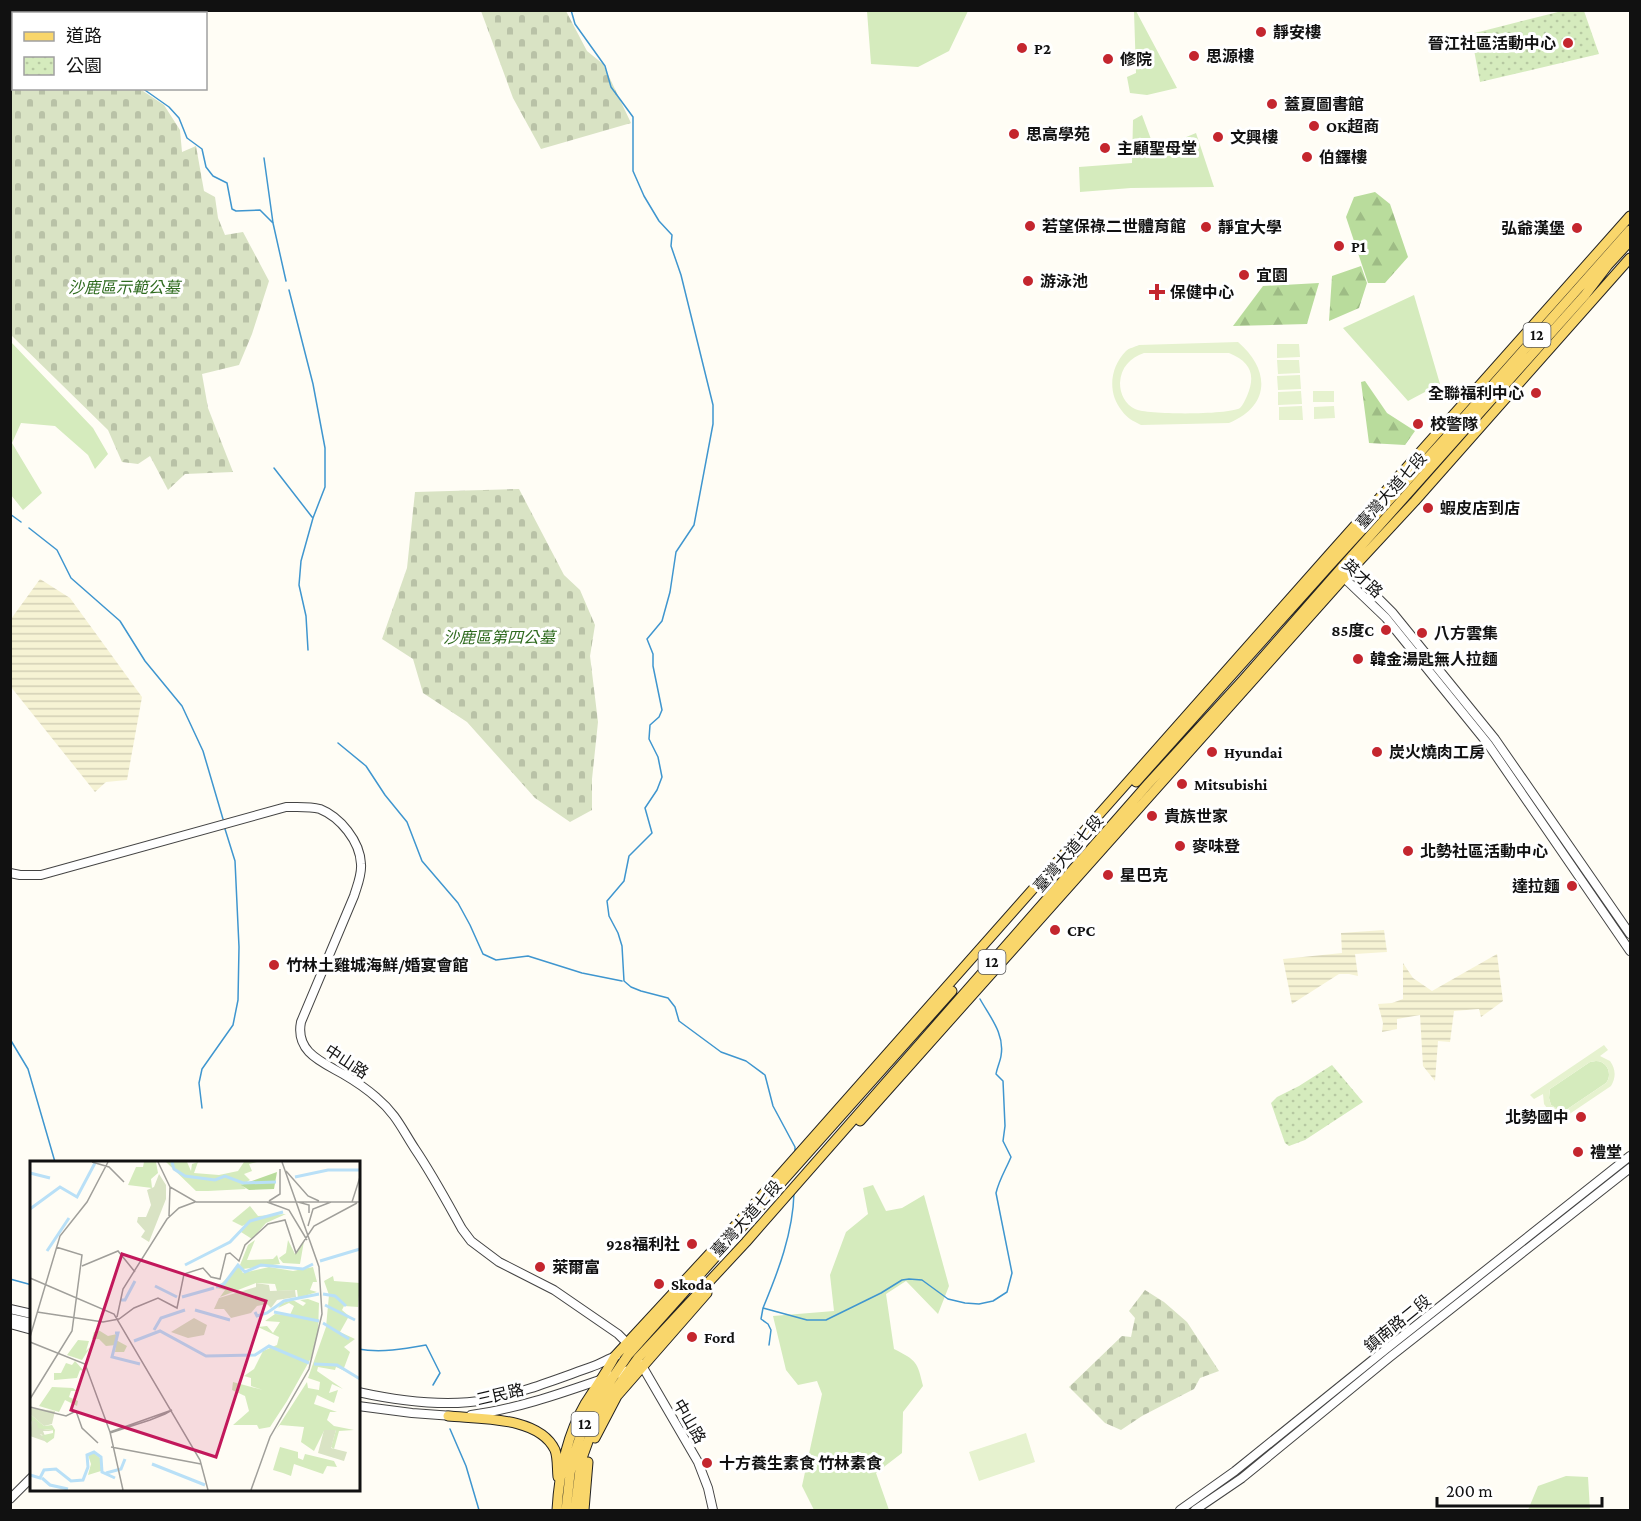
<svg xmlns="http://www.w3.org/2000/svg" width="1641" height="1521" viewBox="0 0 1641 1521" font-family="'Crimson Pro','Noto Sans TC',serif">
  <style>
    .farmland { fill: url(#farmland-rules) }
    .grass { fill: #d5ebbd }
    .forest { fill: url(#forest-firs) }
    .cemetery { fill: url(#cemetery-stones) }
    .park { fill: url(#park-dots) }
    .pitch { fill: #e6f2cf; fill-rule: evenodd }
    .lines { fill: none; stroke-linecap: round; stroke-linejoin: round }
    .stream { stroke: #3f96cf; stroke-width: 1.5 }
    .minor-casing { stroke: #444; stroke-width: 10 }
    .major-casing { stroke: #222; stroke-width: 11 }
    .minor { stroke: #fff; stroke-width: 8 }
    .major { stroke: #f9d66b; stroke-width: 9 }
    .poi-dot { fill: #c4262e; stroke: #fff; stroke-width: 2 }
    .labels { text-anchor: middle; stroke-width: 6; stroke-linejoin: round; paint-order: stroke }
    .shield { fill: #fff; stroke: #585858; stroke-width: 1.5 }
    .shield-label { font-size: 15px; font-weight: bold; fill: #111 }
    .poi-label { font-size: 16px; font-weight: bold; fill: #111; stroke: #fff; text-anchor: start }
    .park-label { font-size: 16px; font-style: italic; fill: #2f6b1f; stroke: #fff }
    .street-label { font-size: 16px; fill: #111; stroke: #fff }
    .inset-river { fill: none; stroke: #b9e0f7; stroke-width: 3 }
    .inset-road { fill: none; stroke: #a09f9a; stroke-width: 1.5 }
    .view { fill: #c2185b; fill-opacity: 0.15; stroke: #c2185b; stroke-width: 3 }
    .inset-edge { fill: none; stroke: #111; stroke-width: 3 }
  </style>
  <defs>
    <pattern id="farmland-rules" width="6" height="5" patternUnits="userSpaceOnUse" patternTransform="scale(1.5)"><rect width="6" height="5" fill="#f6f3d4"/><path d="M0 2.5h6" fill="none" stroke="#d2cfb5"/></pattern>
    <pattern id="forest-firs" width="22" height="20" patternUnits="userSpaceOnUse" patternTransform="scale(1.5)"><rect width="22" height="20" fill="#b9dc9c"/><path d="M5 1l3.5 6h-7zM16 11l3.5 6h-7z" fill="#9ebc85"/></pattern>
    <pattern id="cemetery-stones" width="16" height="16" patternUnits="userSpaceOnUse" patternTransform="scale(1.5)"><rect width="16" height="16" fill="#d9e3c4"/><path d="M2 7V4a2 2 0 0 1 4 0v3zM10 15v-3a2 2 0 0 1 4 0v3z" fill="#b9c2a7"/></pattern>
    <pattern id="park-dots" width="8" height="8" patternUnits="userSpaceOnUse" patternTransform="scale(1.5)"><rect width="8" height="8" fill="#d5ebbd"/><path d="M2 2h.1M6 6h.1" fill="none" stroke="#b6c8a1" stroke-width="1.8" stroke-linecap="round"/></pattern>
  </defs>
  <rect width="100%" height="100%" fill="#fffdf5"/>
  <path class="farmland" d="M40,579L70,598L142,697L127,780L106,782L95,792L11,687V619Z
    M1384,930L1387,952L1355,954L1358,976L1349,974H1339L1292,1004L1283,959L1342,953L1341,933Z
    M1497,954L1503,1001L1481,1017L1479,1009L1454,1011L1450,1042L1438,1041L1435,1081L1423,1066L1420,1015L1397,1019V1029L1382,1032L1383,1023L1378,1004L1392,1003L1403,999V963L1413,978L1432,991Z"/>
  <path class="grass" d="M867,11V10L968,11L949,51L918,67L871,64Z
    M1134,11H1136L1177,88L1147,95L1130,93L1127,77L1136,73Z
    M1142,115L1155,150L1196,133L1214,187L1131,188L1080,192L1079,167L1132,163L1133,120Z
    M1414,295L1440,384L1408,401L1343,328Z
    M11,342L93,428L108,454L95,469L88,455L55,426L21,423L12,443L42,493L23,510L11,495Z
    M1596,1061C1607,1061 1613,1074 1606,1083L1566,1110L1556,1108L1551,1105L1549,1098L1550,1089L1590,1062Z
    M873,1185L886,1211L902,1208L924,1195L949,1286L938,1314L906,1281L886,1294L894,1349C917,1361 917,1361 923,1386L903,1412L902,1453L876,1473L889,1510H814L802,1486L822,1394L817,1381L798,1385L786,1370L773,1316L834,1311L830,1275L846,1232L868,1214L863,1188Z
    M1566,1476L1588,1477L1590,1510H1528L1538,1486Z"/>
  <path class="forest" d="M1375,192L1390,204L1408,257L1385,283H1368L1346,217L1354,197Z
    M1361,266L1367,283L1359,308L1329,321L1332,276Z
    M1319,283L1307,324L1233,326L1263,286Z
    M1365,381L1387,413L1415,431L1405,445L1369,443L1361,382Z"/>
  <path class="cemetery" d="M10,11H42L43,13L14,14V88L140,89L164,105L180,130L182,152L196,146L204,191L215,197L218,218L225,235L243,232L269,281L252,334L239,365L202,374L208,408L233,472L185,474L168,490L150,456L138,464L122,462L108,430L11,335Z
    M481,11H566L587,51L603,64L631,123L541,149L513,98Z
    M519,489L564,575L580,590L595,625L590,656L598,722L592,779V810L570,822L535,798L467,722L423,693L413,659L382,639L407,568L415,492Z
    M1145,1290L1164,1302L1187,1322L1219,1371L1200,1378L1194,1389L1142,1416L1121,1430L1105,1423L1069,1387L1122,1336L1131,1337L1135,1318L1129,1311Z"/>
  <path class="park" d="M1566,10L1584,11L1599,54L1480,82L1471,34Z
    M1332,1065L1363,1102L1305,1140L1289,1146L1285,1143L1271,1103L1277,1097L1299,1086Z"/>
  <path class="pitch" d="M1238,342C1270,369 1271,406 1229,423L1141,425C1133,421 1127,418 1122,411C1107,393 1110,367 1126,351C1129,348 1135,347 1139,345ZM1144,353H1229C1251,362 1256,375 1247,396C1245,400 1243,405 1240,408C1229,415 1147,415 1135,409C1125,404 1120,394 1120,383C1121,367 1130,358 1144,353Z
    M1277,344H1299L1300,357L1277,358Z
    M1277,360H1299L1300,373L1278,374Z
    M1300,375L1301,389L1278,390L1277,376Z
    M1301,391L1302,404L1278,405V392Z
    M1313,391H1334V402H1313Z
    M1302,406L1303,420H1279V407Z
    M1334,406L1335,418L1314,419V407Z
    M1604,1045L1608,1050L1600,1056L1610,1061C1616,1069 1616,1078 1611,1086L1568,1115L1556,1113L1547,1108L1544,1104L1543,1094L1534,1099L1530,1095ZM1596,1061C1607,1061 1613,1074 1606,1083L1566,1110L1556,1108L1551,1105L1549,1098L1550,1089L1590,1062Z
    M1026,1433L1035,1462L979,1481L969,1452Z"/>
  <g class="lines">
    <path class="stream" d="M140,10L143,14
      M571,10L575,24L605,66L611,87L633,117V171L644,196L659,221L672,235L671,246L681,275L713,405V424L694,525L676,552L670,592L662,621L647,639L653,654V666L662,710L659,717L650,725L649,739L658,757L662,777L657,790L645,808L652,833L629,856L624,881L607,901L609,916L618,933L622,946L624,981L631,987L641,991L668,998L675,1007L679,1021L721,1052L746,1061L765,1075L773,1106L795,1147V1152
      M142,88L169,107L179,118L187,138L202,149L206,167L213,176L227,183L232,209L236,211L260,210L273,223
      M264,158L273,223L286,281
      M289,290L313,384L325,448V487L313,518L301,561L299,585L306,616L308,650
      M274,468L312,517
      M10,514L21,522
      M29,528L57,550L71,578L120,621L145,661L182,706L203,751L223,819
      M338,743L366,766L385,795L407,822L422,861L458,903L470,925L483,954L496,960L528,956L582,973L622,981
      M10,1039L28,1069L55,1162
      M202,1108L199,1083L202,1069L233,1025L238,1000L239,947L235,861L225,829
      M10,1279L32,1285
      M763,1308C778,1272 793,1233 794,1193
      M769,1345L771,1330L768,1324L761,1319L763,1308L807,1320H826L881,1293L902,1280L909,1279L922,1280L948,1299L965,1303L979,1304L993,1301L1007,1292L1012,1273L996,1193C999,1180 1006,1169 1011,1157L1003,1141L1005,1126L1003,1081L996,1074C997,1068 1000,1062 1001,1056C1005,1034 990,1017 980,999
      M358,1349C381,1353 404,1349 426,1345L440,1373L433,1385
      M450,1429L466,1466L479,1510"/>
    <defs>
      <path id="minor" d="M1347,567L1392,612L1495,739L1630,934
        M1341,575L1386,618L1488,744L1630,951
        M10,873L20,875H41L286,807C297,807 309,806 320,809C340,817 360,841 361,864C362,875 357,886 354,896L301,1022C295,1052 322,1062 343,1074C355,1081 367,1089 377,1098C396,1114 402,1129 415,1149C432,1174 447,1202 462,1229L471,1241L499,1262L554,1290L618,1334L630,1346
        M10,1309L32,1314
        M10,1318L32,1323
        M10,1324L32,1330
        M641,1364L698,1462L708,1488L713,1510
        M358,1392C399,1401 445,1407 486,1400C522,1393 557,1379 591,1367C600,1364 608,1359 616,1356
        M358,1406L412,1413L453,1416
        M471,1415C526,1408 580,1386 632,1369
        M10,1499L32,1477
        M1180,1510L1235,1471L1385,1350L1630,1156
        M1195,1510L1242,1478L1390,1357L1630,1168"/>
      <path id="major" d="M1136,782L1330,565L1443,441L1630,230
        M860,1121L1351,570L1415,501L1630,258
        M740,1229L952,991
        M448,1416C479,1419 539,1416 555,1450C558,1458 557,1468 558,1477
        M595,1438L617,1396L707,1293
        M557,1510C559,1475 567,1435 585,1404C595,1388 606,1373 615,1356L725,1237L1327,557L1630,216
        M566,1510L570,1474L573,1458L584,1425L593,1407L628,1355L727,1244
        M575,1510L581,1461L594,1425L600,1412L613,1393L638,1358L746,1242L1148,784L1243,680L1344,565L1585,295L1608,265L1630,241
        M584,1510L588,1462"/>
    </defs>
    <use href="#minor" class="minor-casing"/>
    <use href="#major" class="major-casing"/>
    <use href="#minor" class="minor"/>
    <use href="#major" class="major"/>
  </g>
  <g class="poi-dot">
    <circle cx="1261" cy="32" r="6"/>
    <circle cx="1568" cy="43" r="6"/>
    <circle cx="1022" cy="48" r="6"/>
    <circle cx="1194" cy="56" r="6"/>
    <circle cx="1108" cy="59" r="6"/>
    <circle cx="1272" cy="104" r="6"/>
    <circle cx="1314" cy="126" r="6"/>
    <circle cx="1014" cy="134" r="6"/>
    <circle cx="1218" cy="137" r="6"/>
    <circle cx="1105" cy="148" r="6"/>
    <circle cx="1307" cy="157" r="6"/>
    <circle cx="1030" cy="226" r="6"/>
    <circle cx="1206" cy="227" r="6"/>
    <circle cx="1577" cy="228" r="6"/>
    <circle cx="1339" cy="246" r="6"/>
    <circle cx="1244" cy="275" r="6"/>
    <circle cx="1028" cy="281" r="6"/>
    <path d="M1154 283h6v6h6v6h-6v6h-6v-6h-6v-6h6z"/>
    <circle cx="1536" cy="393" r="6"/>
    <circle cx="1418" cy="424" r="6"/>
    <circle cx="1428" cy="508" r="6"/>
    <circle cx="1386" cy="630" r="6"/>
    <circle cx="1422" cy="633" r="6"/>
    <circle cx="1358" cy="659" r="6"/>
    <circle cx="1212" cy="752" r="6"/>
    <circle cx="1377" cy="752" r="6"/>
    <circle cx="1182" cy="784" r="6"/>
    <circle cx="1152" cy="816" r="6"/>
    <circle cx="1180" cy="846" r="6"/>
    <circle cx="1408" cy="851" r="6"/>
    <circle cx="1108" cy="875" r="6"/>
    <circle cx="1572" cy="886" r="6"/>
    <circle cx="1055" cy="930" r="6"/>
    <circle cx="274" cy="965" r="6"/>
    <circle cx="1581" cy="1117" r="6"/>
    <circle cx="1578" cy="1152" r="6"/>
    <circle cx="692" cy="1244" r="6"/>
    <circle cx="540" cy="1267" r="6"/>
    <circle cx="659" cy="1284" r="6"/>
    <circle cx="692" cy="1337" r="6"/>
    <circle cx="707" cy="1463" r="6"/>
  </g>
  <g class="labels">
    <g class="shield">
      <rect x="1523.5" y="323" width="27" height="24" rx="4.5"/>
      <rect x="978.5" y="950" width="27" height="24" rx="4.5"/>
      <rect x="571.5" y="1412" width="27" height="24" rx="4.5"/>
    </g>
    <g class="shield-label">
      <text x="1537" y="340">12</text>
      <text x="992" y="967">12</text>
      <text x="585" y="1429">12</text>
    </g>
    <g class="poi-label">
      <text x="1273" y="38">靜安樓</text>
      <text x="1556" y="49" text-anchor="end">晉江社區活動中心</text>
      <text x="1034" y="54">P2</text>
      <text x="1206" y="62">思源樓</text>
      <text x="1120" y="65">修院</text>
      <text x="1284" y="110">蓋夏圖書館</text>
      <text x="1326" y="132">OK超商</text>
      <text x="1026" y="140">思高學苑</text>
      <text x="1230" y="143">文興樓</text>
      <text x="1117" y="154">主顧聖母堂</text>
      <text x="1319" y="163">伯鐸樓</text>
      <text x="1042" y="232">若望保祿二世體育館</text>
      <text x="1218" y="233">靜宜大學</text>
      <text x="1565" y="234" text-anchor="end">弘爺漢堡</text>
      <text x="1351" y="252">P1</text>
      <text x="1256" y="281">宜園</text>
      <text x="1040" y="287">游泳池</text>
      <text x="1170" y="298">保健中心</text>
      <text x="1524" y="399" text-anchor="end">全聯福利中心</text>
      <text x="1430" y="430">校警隊</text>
      <text x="1440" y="514">蝦皮店到店</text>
      <text x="1374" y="636" text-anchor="end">85度C</text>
      <text x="1434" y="639">八方雲集</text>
      <text x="1370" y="665">韓金湯匙無人拉麵</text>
      <text x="1224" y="758">Hyundai</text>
      <text x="1389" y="758">炭火燒肉工房</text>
      <text x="1194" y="790">Mitsubishi</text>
      <text x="1164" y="822">貴族世家</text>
      <text x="1192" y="852">麥味登</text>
      <text x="1420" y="857">北勢社區活動中心</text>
      <text x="1120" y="881">星巴克</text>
      <text x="1560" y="892" text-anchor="end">達拉麵</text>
      <text x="1067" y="936">CPC</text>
      <text x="286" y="971">竹林土雞城海鮮/婚宴會館</text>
      <text x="1569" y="1123" text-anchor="end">北勢國中</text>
      <text x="1590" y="1158">禮堂</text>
      <text x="680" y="1250" text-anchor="end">928福利社</text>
      <text x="552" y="1273">萊爾富</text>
      <text x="671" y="1290">Skoda</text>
      <text x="704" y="1343">Ford</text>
      <text x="719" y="1469">十方養生素食 竹林素食</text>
    </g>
    <g class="park-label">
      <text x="124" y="293">沙鹿區示範公墓</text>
      <text x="499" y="643">沙鹿區第四公墓</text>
    </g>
    <g class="street-label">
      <text transform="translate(1391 490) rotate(-48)" y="6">臺灣大道七段</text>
      <text transform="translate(1363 578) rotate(43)" y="6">英才路</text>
      <text transform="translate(1068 853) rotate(-49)" y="6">臺灣大道七段</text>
      <text transform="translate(347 1061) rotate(33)" y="6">中山路</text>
      <text transform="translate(746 1218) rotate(-48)" y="6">臺灣大道七段</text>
      <text transform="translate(1397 1323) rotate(-39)" y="6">鎮南路二段</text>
      <text transform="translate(500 1394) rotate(-13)" y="6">三民路</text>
      <text transform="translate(690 1421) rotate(60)" y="6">中山路</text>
    </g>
  </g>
  <g transform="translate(30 1161)">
    <rect width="330" height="330" fill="#fffdf5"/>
    <path d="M114,1H126L128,12L121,18L122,27L98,24L106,6H113ZM136,1H157L161,10L162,3L168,1L164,12L189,14L208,10L214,1H227L219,3L222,10L214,13L220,19L212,24L216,28L178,30H166ZM220,45L228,55L256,53L236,62L222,78L211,71L219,62L212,65L202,60ZM225,79L217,99L243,98L247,94L250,103L213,108L210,104L218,84ZM258,79L265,93L274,80L270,103L253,102L249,97L256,92ZM209,105L213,112L239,106L263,110L283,106L287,121H283L280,129L287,131L268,137L267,129L247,130L245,123L226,122L190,136L195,129L187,127ZM303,115L304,120L330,122L328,146L314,145L312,149L319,155L310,171L325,178L314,186L320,191L314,207L324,214L306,206L305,209L288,206L287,210L313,228L302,223L299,232L308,229L304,242L287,234L284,243L307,251H300L297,259L304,265L324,269L309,270L304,288L301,286L306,269L294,270L284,290L271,281L274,266L250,264L246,269L277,221L278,227L289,229L290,221L278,217L296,166L299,134L294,120ZM278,138L289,142L288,171L281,197L257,240L240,266L229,268L227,264H203L219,250L215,235L202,229L203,221L233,229L221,225V217L214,215L224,208L233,190L247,184L249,176L228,166L237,165L243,172L250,161L235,160L245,153L260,154L264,145L259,142L248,147L252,142L263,139L273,145L276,142L270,139ZM70,170L78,175L87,173L86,179L97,185L94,191H85L86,184L76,185L69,178H62L64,171ZM45,200L54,210L50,209L47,217L24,219V212H31L36,202L42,204ZM22,226L43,227L47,230H41L39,236L48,240L47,245L35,239L29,251L9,245ZM0,253L14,265L22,264L25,269L24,277L17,282L9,275L23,272V269L8,268L2,259L0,264ZM250,286L268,291V297L273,299L275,293L304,300L307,306L297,305L293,313L264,303L261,315L253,312L243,309ZM64,292L71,298V310L58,314L61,303L58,294Z" fill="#d5ebbd"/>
    <path d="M247,11L244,28L219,29L211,24Z" fill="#b9dc9c"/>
    <path d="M129,13L136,24V38L119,81L111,76L115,70L107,61L108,56H116L121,44L117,29L124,26ZM226,122L239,124L240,130L265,129L266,136L247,139L241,147L237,143L227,145L221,152L201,157L194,148H184L189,137L226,126ZM164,157L177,164L174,174L158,177L141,171ZM0,247L25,250L22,263L14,265L0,253ZM2,259L7,261L8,267L24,270H13L15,275L10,273L17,281L0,275ZM294,269H306L301,287L317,291L314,300L288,292Z" fill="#d9e3c4"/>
    <path d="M48,179L59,180L56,190L61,185L52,199L37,194Z" fill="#d5ebbd"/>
    <path class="inset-river" d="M142,1L144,8L155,15L185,19L195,15L213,22L246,21M0,12L20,17M265,16L298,9H330M0,48L30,26L47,36L65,2M17,90L39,57M290,100L330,88M155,104L200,81L220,60L253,51M125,125L147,136M186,126L194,123L208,104L215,111L231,104L273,108L283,103M293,133L305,135L316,145M152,136L184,127M91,139H95L105,120M295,144L325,159M165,149L200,159M225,151L227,155L237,152L254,140L289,133M244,151L289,160M293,162L319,178M124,169L131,157L155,149M85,172H88L82,196L110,203M104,180L130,170L176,195L225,194L239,185L279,202M284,203L307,204L330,218M122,303L175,324M76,312L91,308L95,298M0,314L10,317L14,309L26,308L41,320L53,319L58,306L57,294L64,291L71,296L72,311L85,317M12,317L20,324L38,328"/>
    <path class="inset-road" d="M62,1L79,6L94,21M128,1L140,26L166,41H330M256,10L278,35L289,40M239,40L250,33V8M237,41L259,49L277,79M268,41L279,44V52M322,41L330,16M139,55L140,26M278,65L283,48L301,41M52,105L88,90L105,111M0,117L84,153L170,299L178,329M7,151L73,161L89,158L104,147L128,137L147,147L154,113L173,107L181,116L190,118L196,93L200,92L209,100L215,84L238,63L255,59L266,92L284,65L327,42M87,156L93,128L137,58L149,47L165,41M0,176L30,75L57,41L78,1M0,181L55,203L80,271L93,329M0,238L42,170L52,94L26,86M0,246L36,255L46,250L52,267L68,282M80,272L120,259L135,253L142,249L80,271M81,286L171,303M221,329L240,276L279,208L292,153L289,106L252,1"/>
    <path class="view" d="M92,93L236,140L186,296L41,249Z"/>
    <rect width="330" height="330" class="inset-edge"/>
  </g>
  <rect width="1641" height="1521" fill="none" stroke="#111111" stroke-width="24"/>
  <rect x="12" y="12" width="195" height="78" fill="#ffffff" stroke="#a0a0a0" stroke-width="1.5"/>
  <rect x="24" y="32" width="30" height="9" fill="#f9d66b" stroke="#a0a0a0" stroke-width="1.5"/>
  <text x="66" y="42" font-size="18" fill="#111111">道路</text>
  <rect x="24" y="57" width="30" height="18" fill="url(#park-dots)" stroke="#a0a0a0" stroke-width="1.5"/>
  <text x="66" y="72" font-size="18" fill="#111111">公園</text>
  <path d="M1437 1497v9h165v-9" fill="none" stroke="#111111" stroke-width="3"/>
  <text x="1446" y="1497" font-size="18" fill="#111111" stroke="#ffffff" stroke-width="4.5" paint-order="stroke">200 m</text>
</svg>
